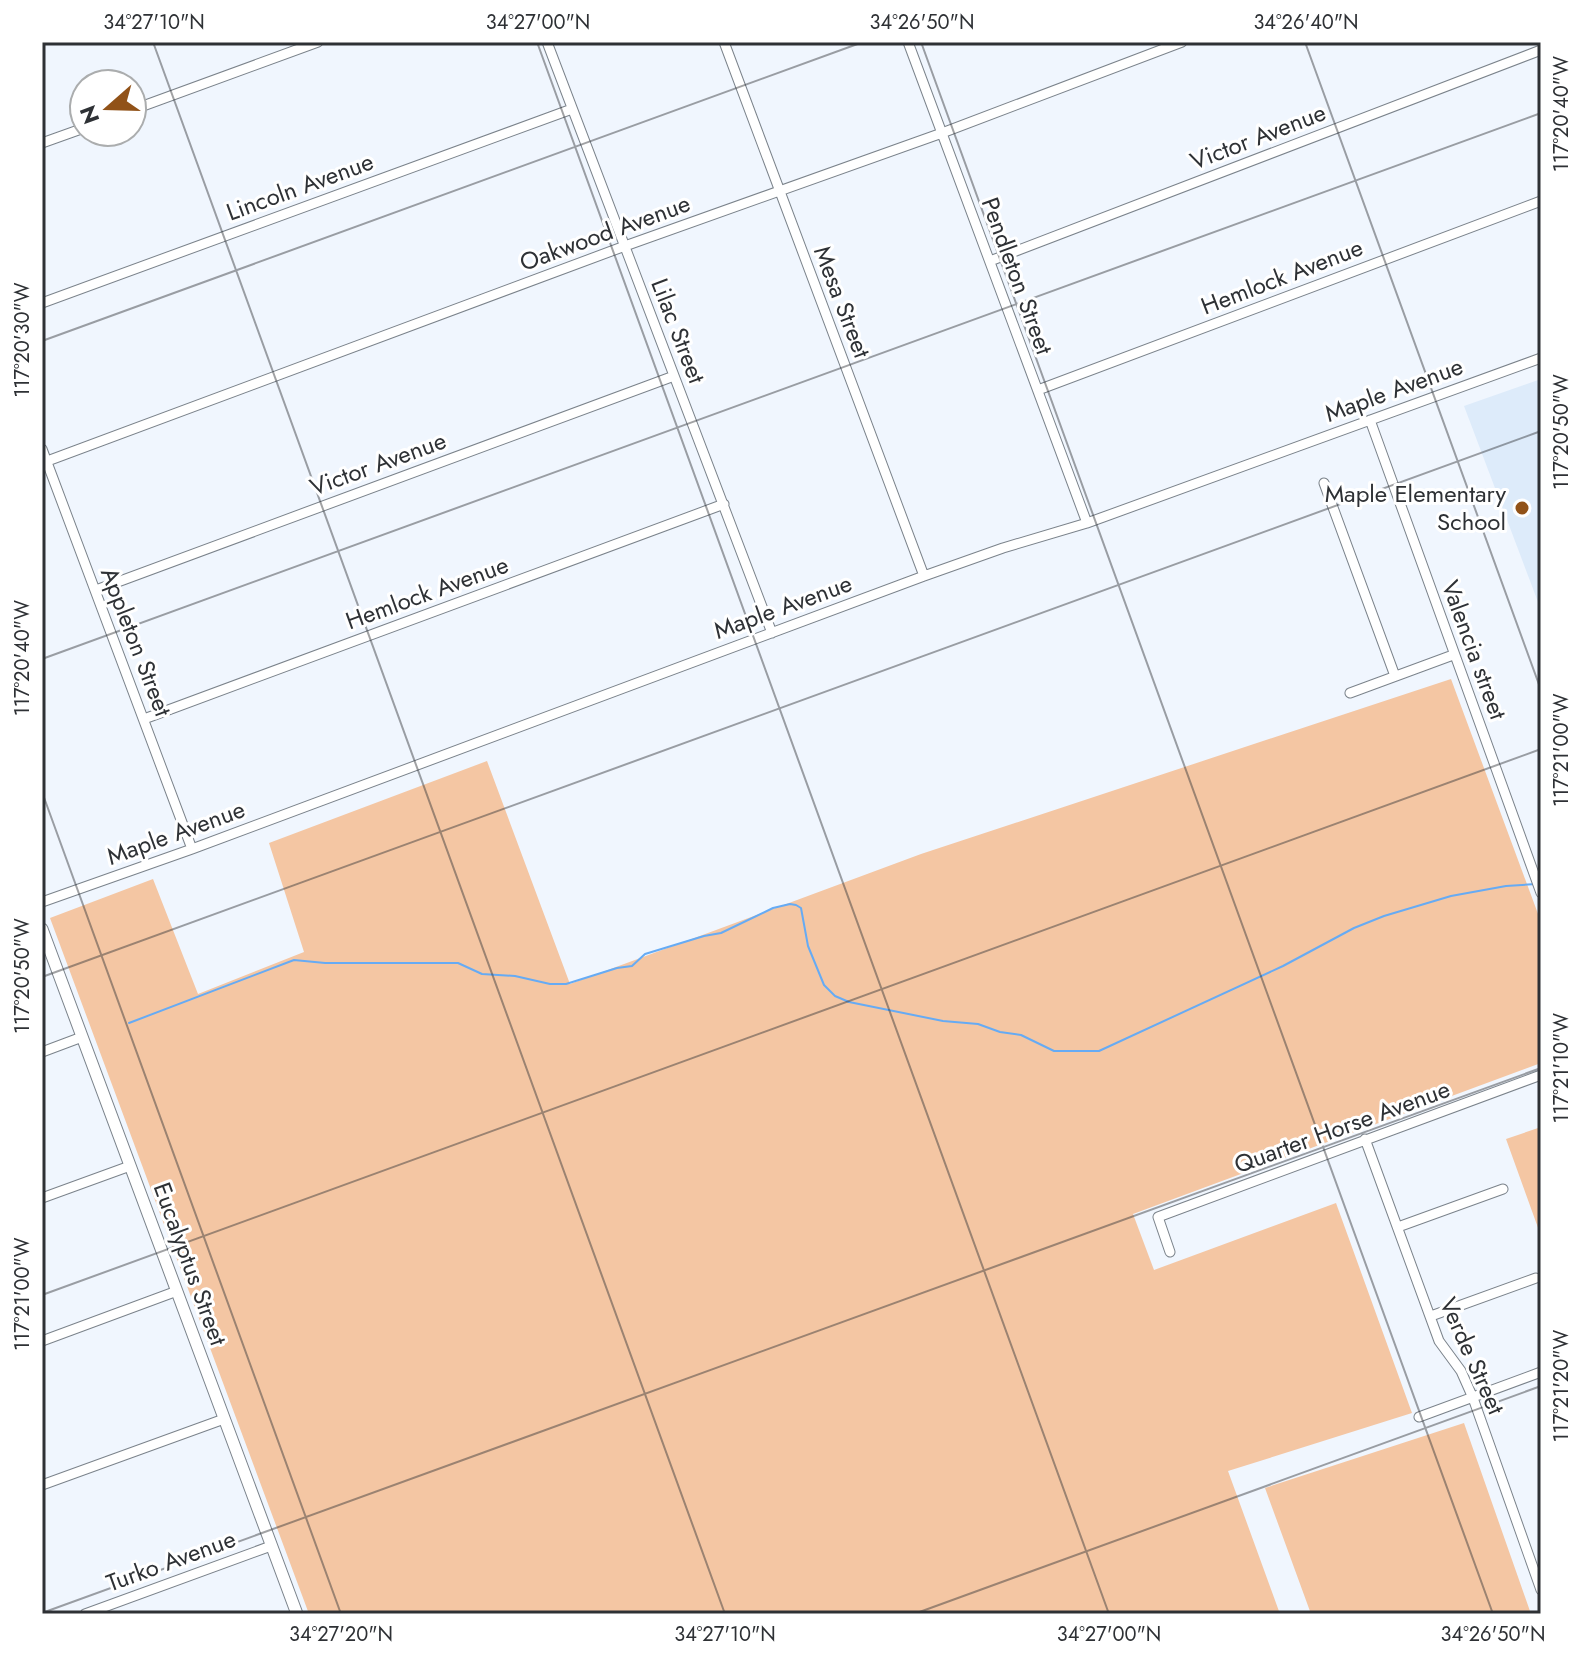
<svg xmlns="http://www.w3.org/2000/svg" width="1583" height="1656" viewBox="0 0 1583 1656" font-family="Jost,sans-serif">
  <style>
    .built { fill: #ddebfa }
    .green { fill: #f4c6a3 }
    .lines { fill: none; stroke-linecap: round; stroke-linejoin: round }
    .stream { stroke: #66abf4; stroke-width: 2 }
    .minor-casing { stroke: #7b838b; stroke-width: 11 }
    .major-casing { stroke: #7b838b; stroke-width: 13 }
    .minor { stroke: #fff; stroke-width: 9 }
    .major { stroke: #fff; stroke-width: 11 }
    .ticks { fill: none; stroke: #2e3135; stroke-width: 2; stroke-opacity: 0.45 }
    .poi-dot { fill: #915218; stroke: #fff; stroke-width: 3 }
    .labels { text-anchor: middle; stroke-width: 6; stroke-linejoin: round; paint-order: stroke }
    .street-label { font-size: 24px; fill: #2e3135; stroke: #fff }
    .poi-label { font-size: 24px; fill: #2e3135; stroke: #fff; text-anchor: end }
    .neatline { fill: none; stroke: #2e3135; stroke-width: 3 }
    .ticks-label { font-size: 20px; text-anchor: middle; fill: #2e3135 }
  </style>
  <rect width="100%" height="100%" fill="#f0f6fe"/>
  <path class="built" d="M1541,379V610L1464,406Z"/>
  <path class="green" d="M1451,679L1541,922V1063L1133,1214L1154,1270L1336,1203L1412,1413L1228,1471L1280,1614H309L50,918L153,879L198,994L304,952L269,843L487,761L570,984L921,854Z
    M1541,1127V1236L1506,1139Z
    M1464,1423L1531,1614H1311L1265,1488Z"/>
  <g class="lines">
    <path class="stream" d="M129,1023L294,960L325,963H458L482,974L515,976L550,984H566L617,968L632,966L645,954L704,936L721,933L773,908L790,904L796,905L801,908L808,946L824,985L835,996L849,1002L943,1021L978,1024L1000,1032L1021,1035L1054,1051H1099L1283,966L1354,928L1384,916L1451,896L1506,886L1536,884"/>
    <defs>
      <path id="minor" d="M547,42L772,633
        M724,42L924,576
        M908,42L1087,523
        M132,110L318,42
        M42,143L84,128
        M990,261L1541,50
        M42,303L572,109
        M1038,390L1541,201
        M1370,420L1541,893
        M42,449L192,849
        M42,463L625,246L942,133L1182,42
        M1324,483L1395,676
        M96,590L674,376
        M1350,693L1453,655
        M144,719L724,504
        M42,902L192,849L924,576L1003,548L1087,523L1541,358
        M42,1052L82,1037
        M1365,1139L1439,1341L1461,1371L1473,1398L1541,1590
        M42,1198L130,1166
        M1398,1227L1503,1189
        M1170,1252L1158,1217L1541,1075
        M1431,1316L1536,1278
        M42,1341L177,1291
        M1419,1417L1541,1372
        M42,1485L224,1419
        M85,1614L271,1546"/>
      <path id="major" d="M42,929L297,1614"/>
    </defs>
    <use href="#minor" class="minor-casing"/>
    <use href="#major" class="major-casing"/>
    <use href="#minor" class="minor"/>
    <use href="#major" class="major"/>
  </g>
  <path class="ticks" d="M153,42L725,1614M537,42L1109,1614M921,42L1493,1614M1305,42L1541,690M42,341L863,42M42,659L1541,113M42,792L341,1614M42,977L1541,431M42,1295L1541,749M42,1613L1541,1068M914,1614L1541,1386"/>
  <circle class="poi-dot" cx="1522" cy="508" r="8"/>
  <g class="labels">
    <g class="street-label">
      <text transform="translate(1258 137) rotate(-21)" y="8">Victor Avenue</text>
      <text transform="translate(300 187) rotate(-20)" y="8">Lincoln Avenue</text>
      <text transform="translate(605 233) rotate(-20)" y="8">Oakwood Avenue</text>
      <text transform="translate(1017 276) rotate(70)" y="8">Pendleton Street</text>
      <text transform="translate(1282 277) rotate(-21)" y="8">Hemlock Avenue</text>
      <text transform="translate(842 302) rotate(69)" y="8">Mesa Street</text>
      <text transform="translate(678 331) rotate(69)" y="8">Lilac Street</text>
      <text transform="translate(1394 390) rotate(-20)" y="8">Maple Avenue</text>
      <text transform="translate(378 464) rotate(-20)" y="8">Victor Avenue</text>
      <text transform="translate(427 593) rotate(-20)" y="8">Hemlock Avenue</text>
      <text transform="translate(783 607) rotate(-20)" y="8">Maple Avenue</text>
      <text transform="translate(136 642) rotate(69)" y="8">Appleton Street</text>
      <text transform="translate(1474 650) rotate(70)" y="8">Valencia street</text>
      <text transform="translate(176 833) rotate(-20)" y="8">Maple Avenue</text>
      <text transform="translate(1342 1127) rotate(-20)" y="8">Quarter Horse Avenue</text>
      <text transform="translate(190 1264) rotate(70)" y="8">Eucalyptus Street</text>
      <text transform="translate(1472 1356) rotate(66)" y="8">Verde Street</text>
      <text transform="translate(171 1561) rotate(-20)" y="8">Turko Avenue</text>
    </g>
    <g class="poi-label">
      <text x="1506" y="502">Maple Elementary<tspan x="1506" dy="28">School</tspan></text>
    </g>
  </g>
  <rect width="1583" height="1656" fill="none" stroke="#ffffff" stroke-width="88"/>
  <g transform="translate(108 108) rotate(250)"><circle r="38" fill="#ffffff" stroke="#abadae" stroke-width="2"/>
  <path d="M0-6L14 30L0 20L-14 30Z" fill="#915218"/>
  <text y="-12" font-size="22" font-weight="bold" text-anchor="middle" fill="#2e3135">N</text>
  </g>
  <rect x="44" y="44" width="1495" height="1568" class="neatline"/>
  <g class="ticks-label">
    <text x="154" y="29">34°27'10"N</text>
    <text x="538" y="29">34°27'00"N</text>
    <text x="922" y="29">34°26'50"N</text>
    <text x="1306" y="29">34°26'40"N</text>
    <text transform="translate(1561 114) rotate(-90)" y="7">117°20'40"W</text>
    <text transform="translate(22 340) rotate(-90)" y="7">117°20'30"W</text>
    <text transform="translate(1561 432) rotate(-90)" y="7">117°20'50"W</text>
    <text transform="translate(22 658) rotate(-90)" y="7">117°20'40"W</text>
    <text transform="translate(1561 750) rotate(-90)" y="7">117°21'00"W</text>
    <text transform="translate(22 976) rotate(-90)" y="7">117°20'50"W</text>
    <text transform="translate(1561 1068) rotate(-90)" y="7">117°21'10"W</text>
    <text transform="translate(22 1294) rotate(-90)" y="7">117°21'00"W</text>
    <text transform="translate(1561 1386) rotate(-90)" y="7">117°21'20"W</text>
    <text x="341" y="1641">34°27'20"N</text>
    <text x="725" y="1641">34°27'10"N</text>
    <text x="1109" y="1641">34°27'00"N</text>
    <text x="1493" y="1641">34°26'50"N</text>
  </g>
</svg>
